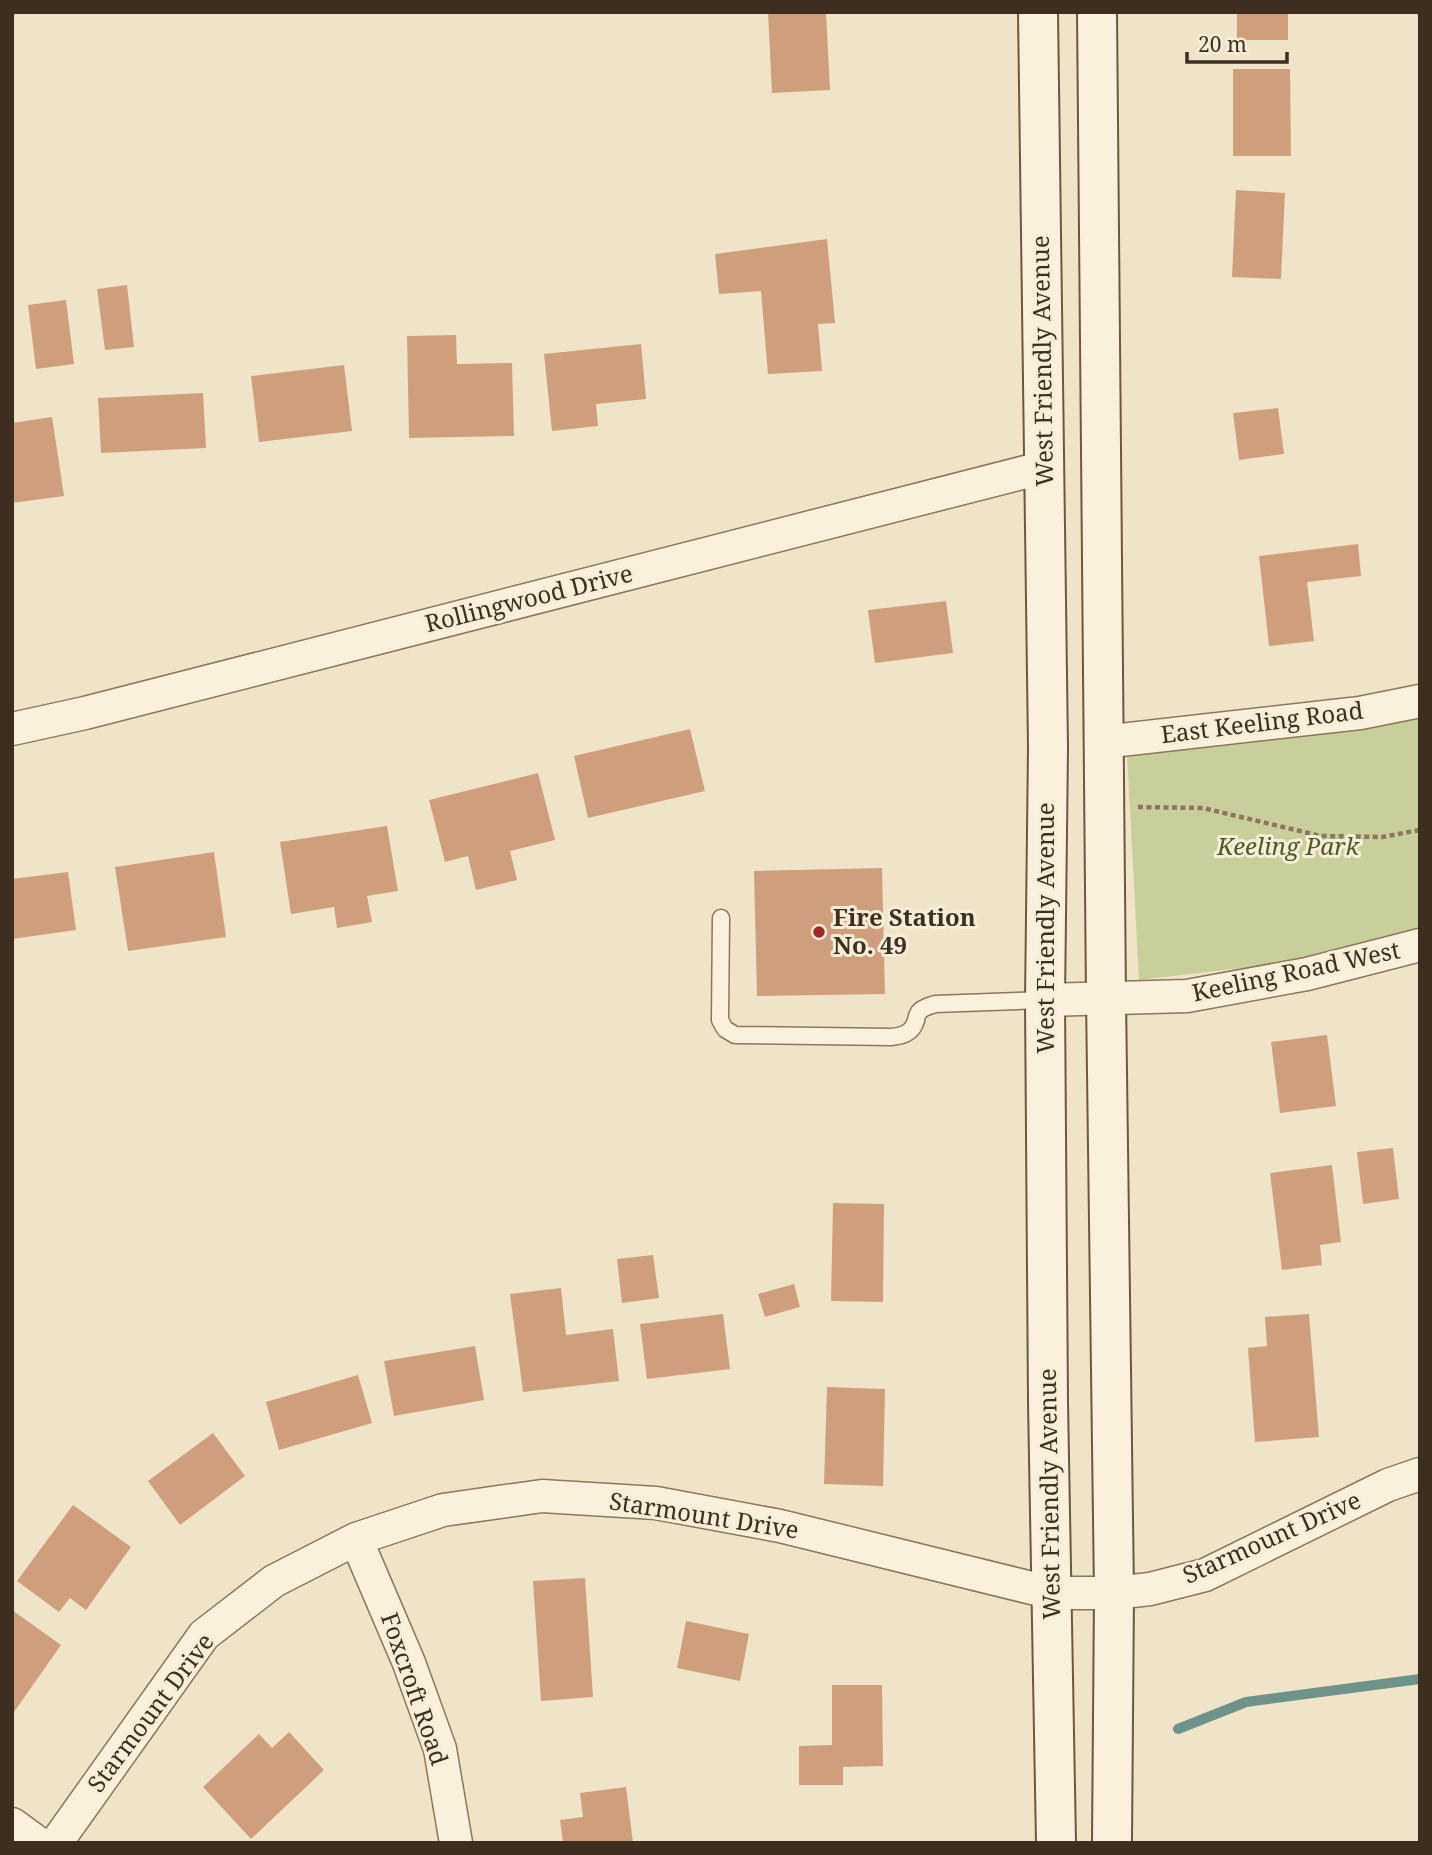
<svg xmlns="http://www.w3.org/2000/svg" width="1432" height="1855" viewBox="0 0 1432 1855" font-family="'Noto Serif',serif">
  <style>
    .green { fill: #c9cf9b }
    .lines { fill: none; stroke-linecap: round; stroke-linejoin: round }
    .stream { stroke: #6f938a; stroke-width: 10 }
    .building { fill: #cf9f7d }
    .service-casing { stroke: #8d765c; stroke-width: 19 }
    .minor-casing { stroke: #8d765c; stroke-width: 35 }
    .secondary-casing { stroke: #6f573f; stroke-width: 42 }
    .path { stroke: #8d765c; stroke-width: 4.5; stroke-dasharray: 5 3.5; stroke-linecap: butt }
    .service { stroke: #faf1dc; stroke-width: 16 }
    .minor { stroke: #faf1dc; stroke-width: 32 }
    .secondary { stroke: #faf1dc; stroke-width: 38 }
    .poi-dot { fill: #9e2a2b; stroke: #f7eed8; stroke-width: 2.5 }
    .labels { text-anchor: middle; stroke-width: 6; stroke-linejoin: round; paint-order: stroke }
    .street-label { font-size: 24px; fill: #3d2e20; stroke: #f7eed8 }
    .park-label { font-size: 24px; font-style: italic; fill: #4d5a26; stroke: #f7eed8 }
    .poi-label { font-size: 24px; font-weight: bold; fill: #3d2e20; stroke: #f7eed8; text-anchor: start }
  </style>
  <rect width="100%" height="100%" fill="#f0e4c8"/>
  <path class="green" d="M1420,712V932L1311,960L1139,980L1127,754Z"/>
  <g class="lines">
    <path class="stream" d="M1178,1729L1246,1702L1420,1679"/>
  </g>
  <path class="building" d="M768,12H826L830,90L772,93Z
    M1237,12H1288V40H1237Z
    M1233,69H1290L1291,156H1233Z
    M1236,190L1285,193L1281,279L1232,277Z
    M827,239L835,323L818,324L822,371L768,374L761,291L719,294L715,254Z
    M127,285L134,347L105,350L97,289Z
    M66,300L74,364L36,369L28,305Z
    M456,335L457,364L512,363L514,436L409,438L407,336Z
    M641,344L646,399L596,404L598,426L552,431L544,354Z
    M344,365L352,431L259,442L251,376Z
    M203,393L206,448L101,453L98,398Z
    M1278,408L1284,454L1239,460L1233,413Z
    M52,417L64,496L12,503V423Z
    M1358,544L1361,576L1307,582L1314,641L1269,646L1259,556Z
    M946,601L953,653L875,663L868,610Z
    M690,729L705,791L588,818L574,756Z
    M538,773L555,840L510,851L517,880L476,890L468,856L445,862L429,800Z
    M387,826L398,891L367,896L372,922L337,928L334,907L291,914L280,842Z
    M214,852L226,937L128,951L115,867Z
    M882,868L885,994L757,996L754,871Z
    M68,872L76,930L12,939V879Z
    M1327,1035L1336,1106L1280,1113L1271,1042Z
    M1393,1148L1399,1199L1363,1204L1357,1152Z
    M1332,1165L1341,1242L1320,1245L1322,1265L1282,1270L1270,1173Z
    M833,1203L884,1204L883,1302L831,1301Z
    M653,1255L659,1298L622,1303L617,1259Z
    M794,1284L800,1307L765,1317L758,1294Z
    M561,1288L566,1335L613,1329L619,1381L523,1392L510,1294Z
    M723,1314L730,1369L647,1379L640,1324Z
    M1309,1314L1319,1437L1255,1442L1248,1348L1267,1346L1265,1317Z
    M475,1346L484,1400L394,1416L384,1361Z
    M358,1375L372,1423L279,1450L266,1402Z
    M827,1387L885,1389L883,1486L824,1484Z
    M213,1433L245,1476L180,1525L148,1481Z
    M73,1505L131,1547L86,1610L70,1598L59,1612L17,1581Z
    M585,1578L593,1697L541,1701L533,1581Z
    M12,1610L61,1645L12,1715Z
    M686,1621L749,1634L740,1681L677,1668Z
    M832,1685H882L883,1766L843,1767V1785H799V1746L832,1745Z
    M289,1732L324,1770L251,1839L203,1787L259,1734L272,1748Z
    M626,1787L633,1843H563L560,1820L583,1817L580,1793Z"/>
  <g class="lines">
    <defs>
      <path id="service" d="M721,918L720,1020L725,1029L735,1035L891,1037C901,1036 911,1034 915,1023C918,1016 915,1018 919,1012C923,1007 930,1006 935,1004L1045,1000"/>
      <path id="minor" d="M12,729L85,713L1045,467
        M1103,742L1360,713L1420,701
        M1045,1000L1187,996L1307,974L1420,945
        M356,1539L409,1663L440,1749L456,1843
        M12,1824L38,1843
        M56,1843L204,1635L274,1581L356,1539L443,1510L542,1496L656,1503L780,1526L1052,1593H1114L1150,1589L1205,1575L1388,1485L1420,1474"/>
      <path id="secondary" d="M1038,12L1048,748L1045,1000L1048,1402L1056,1843
        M1097,12L1106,998L1114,1593L1112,1843"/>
    </defs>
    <use href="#service" class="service-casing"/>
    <use href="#minor" class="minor-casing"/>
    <use href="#secondary" class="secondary-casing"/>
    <path class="path" d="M1138,807L1203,808L1321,836L1382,837L1420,830"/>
    <use href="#service" class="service"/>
    <use href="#minor" class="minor"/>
    <use href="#secondary" class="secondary"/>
  </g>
  <circle class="poi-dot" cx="819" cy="932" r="7"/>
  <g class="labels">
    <g class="street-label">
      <text transform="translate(1043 361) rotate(-91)" y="8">West Friendly Avenue</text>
      <text transform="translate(529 599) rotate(-14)" y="8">Rollingwood Drive</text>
      <text transform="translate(1262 723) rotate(-7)" y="8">East Keeling Road</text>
      <text transform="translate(1046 928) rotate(-90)" y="8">West Friendly Avenue</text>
      <text transform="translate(1296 972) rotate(-12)" y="8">Keeling Road West</text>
      <text transform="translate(1050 1494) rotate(-91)" y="8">West Friendly Avenue</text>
      <text transform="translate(704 1516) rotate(9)" y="8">Starmount Drive</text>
      <text transform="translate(1272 1538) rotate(-24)" y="8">Starmount Drive</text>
      <text transform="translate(414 1689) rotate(71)" y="8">Foxcroft Road</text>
      <text transform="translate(151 1713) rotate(-53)" y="8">Starmount Drive</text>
    </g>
    <g class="park-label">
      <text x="1288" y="855">Keeling Park</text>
    </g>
    <g class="poi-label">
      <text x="833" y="926">Fire Station<tspan x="833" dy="28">No. 49</tspan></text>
    </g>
  </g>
  <rect width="1432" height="1855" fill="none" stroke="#3d2e20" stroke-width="28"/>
  <path d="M1187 52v10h100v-10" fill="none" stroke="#3d2e20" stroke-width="3.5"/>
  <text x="1198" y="52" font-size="21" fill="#3d2e20" stroke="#f7eed8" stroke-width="5" paint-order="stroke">20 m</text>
</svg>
